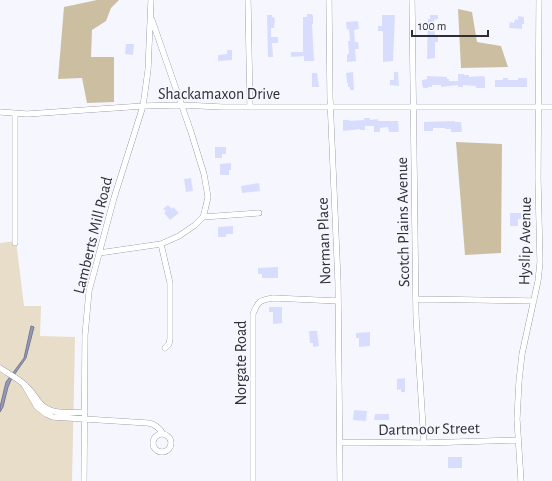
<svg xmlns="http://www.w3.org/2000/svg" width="552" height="481" viewBox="0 0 552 481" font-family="'Alegreya Sans',sans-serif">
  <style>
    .green { fill: #e7ddc8 }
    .forest { fill: #ccbfa1 }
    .water { fill: #9599b7; stroke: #767990 }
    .building { fill: #d9ddfd }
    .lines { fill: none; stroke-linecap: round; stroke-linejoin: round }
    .minor-casing { stroke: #767889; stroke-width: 6 }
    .minor { stroke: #fff; stroke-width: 5.5 }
    .labels { text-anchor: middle; stroke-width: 3.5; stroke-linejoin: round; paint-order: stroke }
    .street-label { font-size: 16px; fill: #2d2e36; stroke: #f5f6fe }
  </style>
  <rect width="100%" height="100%" fill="#f5f6fe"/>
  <path class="green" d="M16,241L24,306H41L40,336L75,337L72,481H0V243Z"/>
  <path class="forest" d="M97,0H119L111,8L106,21L92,30L91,57H114V102L87,103L82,78L58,79L64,7Z
    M458,9L472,12L477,42L501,46L508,67L461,68Z
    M456,142L502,144L501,253L465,255Z"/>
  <path class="water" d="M31,326L34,327L26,358L12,378L8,387L3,407L0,412V407L6,382L24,358Z"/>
  <path class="building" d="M307,14H312L313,16V24H312L314,61H304V56L291,57V52H303V17H307Z
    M267,15H272V17H274L275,20L274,28H271V37H278V43H272L273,57H268Z
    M382,15H395L393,61L383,62V31H378V26H382Z
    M430,15H438V19L434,20L435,37H438V42H435V58L427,59L428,19H430Z
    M518,16L524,17V24H522V29L509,28L510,22L514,23L515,19L518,20Z
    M358,21L359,29L354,30L355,42H358L359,49H355L356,61L347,62V54H349L348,41H350L349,29L347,30L346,22Z
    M126,44H134L133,55L125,54Z
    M227,50H232V60L218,61V55L227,54Z
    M353,72L354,90H350V87H348V83H347L346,73Z
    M394,72H398L399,86L390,85V80H394Z
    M312,73H317L319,87H312Z
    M458,74H464V75H469V77L484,76L485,78V88H476V86L463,85V87H458V85L441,87V85H432V87H428V88H423V86H422V80L427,79V76L447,77V79H449V81H458Z
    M503,78H508V80H518V78H527V87H495V80H503Z
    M364,118H370V120L378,119V121H398L399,132H389L388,127L380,128V132H374V126H365V130H360V129L343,131V120H349V121L364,120Z
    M454,121L455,122H461L462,132H451V129H445V128H433V131H424V122Z
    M215,147H226V154H222V158H215Z
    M231,163V170H229V175H220V164Z
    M191,178L193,191L186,192L184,179Z
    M259,183L260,191L242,193L241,186Z
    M168,205L172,209L173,207L179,213L170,220L164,213L166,211L163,209Z
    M510,213H521V219H518V226H510Z
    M233,226V234H226V237H218V227Z
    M278,267V278H262V274H258V268Z
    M269,307H282V323L273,324V312H269Z
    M309,331H317L319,346L313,347V343H310Z
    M370,332V346L359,347V338H356V333Z
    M405,378V392H401V389L397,390V379Z
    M354,410L367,411L366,421L353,420Z
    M375,414H389V420H374Z
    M448,457H462V468H448Z"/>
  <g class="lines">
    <defs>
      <path id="minor" d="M248,0L250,107
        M329,0L330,98L338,282L340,481
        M412,0L416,316L424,443
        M0,112L27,114L143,106L182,105L222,107H552
        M15,114V243
        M203,217L259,213
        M161,244L170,283V339L169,344L165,348
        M99,253L161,244L179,236L195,225L203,217L205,210L208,197L204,174L191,132L152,20
        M416,299L534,301
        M0,368C9,374 19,379 26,386C32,391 35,397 40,403C51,416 69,412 85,412
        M23,383L37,407L46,414L53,417L148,423C155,424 159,427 163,434
        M153 443a9 9 0 1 1 18 0a9 9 0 1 1-18 0Z
        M340,442L424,443L519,440
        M84,481L85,335L89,291L114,198L143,106L148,70L151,0
        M253,481V314C258,301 260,300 273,298L338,301
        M521,481L517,419L519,381L522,354L538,281L540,262L538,179L539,0"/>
    </defs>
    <use href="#minor" class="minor-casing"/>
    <use href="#minor" class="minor"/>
  </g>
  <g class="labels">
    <g class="street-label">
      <text x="219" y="99">Shackamaxon Drive</text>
      <text transform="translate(402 222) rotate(-91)" y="6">Scotch Plains Avenue</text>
      <text transform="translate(92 235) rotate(-76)" y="6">Lamberts Mill Road</text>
      <text transform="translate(323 241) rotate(-92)" y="6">Norman Place</text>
      <text transform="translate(524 241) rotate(-89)" y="6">Hyslip Avenue</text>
      <text transform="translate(240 363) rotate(-90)" y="6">Norgate Road</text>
      <text transform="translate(429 428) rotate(-1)" y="6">Dartmoor Street</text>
    </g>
  </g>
  <path d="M412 30v6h76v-6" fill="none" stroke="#2d2e36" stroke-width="2"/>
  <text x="418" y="30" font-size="12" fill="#2d2e36" stroke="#f5f6fe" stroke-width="3" paint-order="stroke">100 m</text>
</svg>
